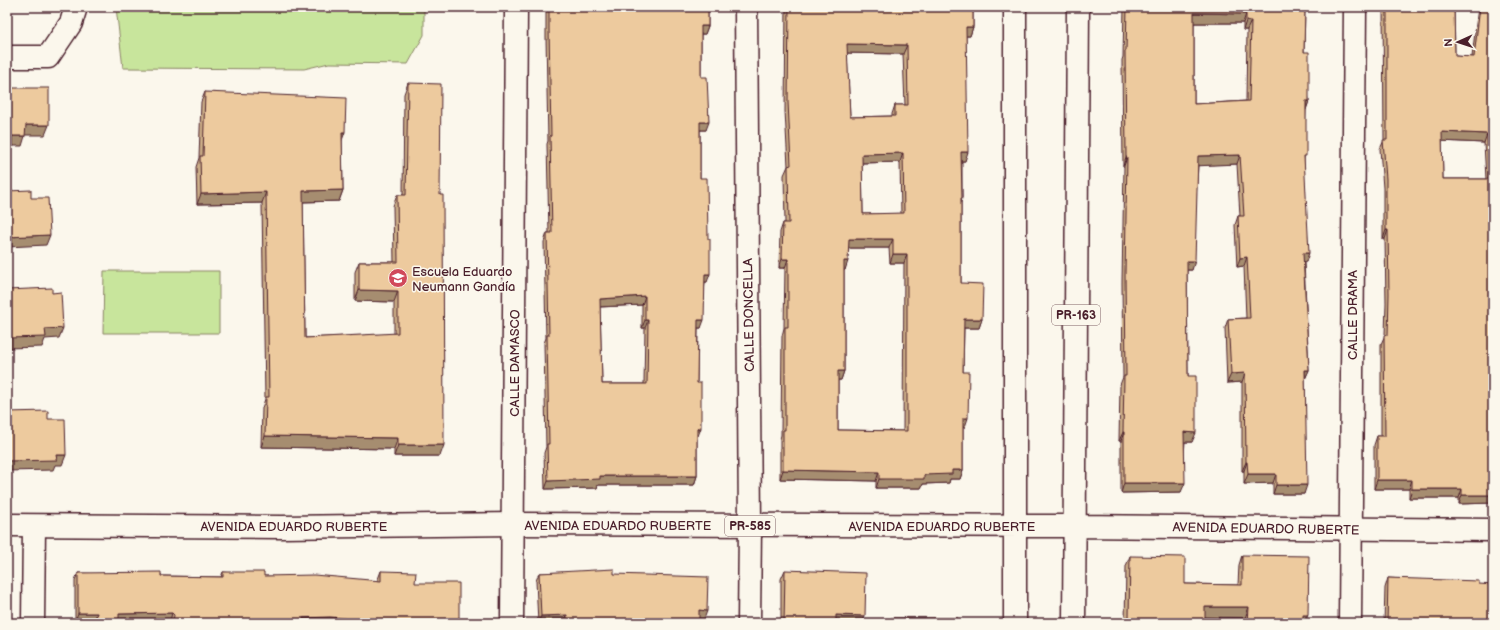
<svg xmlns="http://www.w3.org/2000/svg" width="1500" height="630" viewBox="0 0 1500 630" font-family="'Balsamiq Sans',sans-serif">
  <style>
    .green { fill: #c8e59c; stroke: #898264 }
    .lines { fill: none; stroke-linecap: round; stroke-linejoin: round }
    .minor-casing { stroke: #4a1f2b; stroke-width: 25 }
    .primary-casing { stroke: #4a1f2b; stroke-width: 25 }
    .minor { stroke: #fbf7ec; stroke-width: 22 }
    .primary { stroke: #fbf7ec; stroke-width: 22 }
    .wall { fill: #ccae88; stroke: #4a1f2b; fill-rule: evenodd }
    .shaded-wall { fill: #a68d6f; stroke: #4a1f2b }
    .building { fill: #edca9e; stroke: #4a1f2b; fill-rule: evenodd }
    .labels { text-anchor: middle; stroke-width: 3; stroke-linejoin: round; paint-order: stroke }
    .shield { fill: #fbf7ec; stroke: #7f6065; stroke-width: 1 }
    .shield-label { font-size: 12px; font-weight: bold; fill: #4a1f2b }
    .poi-label { font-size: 13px; fill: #4a1f2b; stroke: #fbf7ec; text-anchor: start }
    .street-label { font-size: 13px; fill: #4a1f2b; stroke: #fbf7ec }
  </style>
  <rect width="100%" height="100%" fill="#fbf7ec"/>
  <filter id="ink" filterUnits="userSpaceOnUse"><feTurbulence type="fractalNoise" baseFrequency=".025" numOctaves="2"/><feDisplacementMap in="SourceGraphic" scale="8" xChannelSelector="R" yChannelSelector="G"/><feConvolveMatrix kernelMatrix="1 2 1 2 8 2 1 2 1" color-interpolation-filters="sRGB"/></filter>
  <g filter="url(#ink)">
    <path class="green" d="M116,7H424V35L408,64L329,63L304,69L123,68Z
      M104,271H219V333H103Z"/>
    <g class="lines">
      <defs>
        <path id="minor" d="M746,7L750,526L749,623
          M7,57H48L71,23L76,7
          M33,623L34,526
          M512,623L516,7
          M1350,623L1355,7"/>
        <path id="primary" d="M1015,7V623
          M7,525L282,527L513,524L1075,526L1493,530
          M1074,623L1078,7"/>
      </defs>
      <use href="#minor" class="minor-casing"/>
      <use href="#primary" class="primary-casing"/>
      <use href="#minor" class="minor"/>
      <use href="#primary" class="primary"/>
    </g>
    <path class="wall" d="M546,7H708V26L705,34H701V77L706,130H700V178L707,282H705L701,328H698L697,383L698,436H697V476L694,485H598L597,488L545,489L544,453L546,447L544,343L546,338L544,242L547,233H549L547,144L548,141L546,37ZM642,305V328H645L644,384H602L600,307Z
      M786,7H973V27L970,36H966L965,161H962V198L961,203V283L982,319L979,328H964L963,372L965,427H963V470L960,479H950L949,483L923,484L921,488H876V481L780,479V439L781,435L782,336L784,328L785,268H779L780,232L783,223H785L784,175L788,166L785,111ZM847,53L903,54L905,105H895L892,114V116L850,117ZM900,162L901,214H863L862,163ZM849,248H889L890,263H904L903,431L838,430V380H841L844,371V270H845Z
      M1124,7H1305L1304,52L1309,101L1306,109L1304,161L1306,262H1304L1309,370L1305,379L1304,494H1273V483L1244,484V471H1242V382L1227,383L1225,328L1228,319L1246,318L1244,266L1237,267L1235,225L1238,216H1240L1237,164L1198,165L1192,270H1187L1188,376L1192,442H1185L1181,492L1121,493V441H1119L1120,385L1123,377L1122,283L1124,166H1123L1122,60L1123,57ZM1194,23H1243V30H1247L1246,101L1194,104Z
      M1383,7H1454L1455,56L1472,57L1478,7H1493V503L1459,504V498H1409V489H1374V445L1377,436H1381V344L1385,335L1386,303L1385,239H1383V188L1380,149L1384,140ZM1442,141L1484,143L1486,179H1443Z
      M408,83L440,195V456H394V449L261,447L262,408L265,399L262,203L197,204L196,167L199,158L201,102L205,92L342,140L343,190L339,201L303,202L305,338L394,334V302L355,301V272L359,262H394L393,206L397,195H403L404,94Z
      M1242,555L1305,623H1245V618L1205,617V623H1125L1126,566L1130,556L1185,584L1238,585L1239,565Z
      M785,570L862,623H781V579Z
      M381,571L415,583L459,623H171L170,621H119V623H94V621H75V580L78,573L161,576L221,577L223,572L264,576L378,581V579Z
      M539,573L614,574L704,619H699V623H538L536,581Z
      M1388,578L1479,584L1493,623H1384L1385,588Z"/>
    <path class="shaded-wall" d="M1194,13L1246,14L1243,23H1191Z
      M1246,21H1251L1247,30H1243Z
      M701,26H708L705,34H698Z
      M966,27H973L970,36H963Z
      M847,44L907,45L903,54L843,53Z
      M1306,101H1309L1306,110Z
      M700,122H709L706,130H697Z
      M26,125H49L45,135H22Z
      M342,132H345L341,143Z
      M1442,132L1487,134L1484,143L1439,141Z
      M7,136H25L22,146H7Z
      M961,152H968L965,161H958Z
      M903,153L900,162L859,163L862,154Z
      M1240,155L1237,164L1194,166L1198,156Z
      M1126,157H1127L1124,166H1123Z
      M343,190L339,201L299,202L303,191Z
      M266,192L262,203L197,204L201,194Z
      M1386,230H1388L1385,239H1383Z
      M50,235L46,245L7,247V237Z
      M849,239H893L889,248H846Z
      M1303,253H1309L1306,262H1300Z
      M893,254H907L904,263H890Z
      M1247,257L1244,266L1237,267L1240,258Z
      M782,259H788L785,268H779Z
      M844,261H848L845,270H840Z
      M1187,261H1195L1192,270H1183Z
      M705,274H710L707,282H702Z
      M359,290L398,291L394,302L355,301Z
      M645,296L642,305L597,307L600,299Z
      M964,319H982L979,328H961Z
      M645,320H648L645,328H642Z
      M698,320H704L701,328H695Z
      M63,328L59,338L45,339L42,347L7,348V338L45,329Z
      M1305,370H1309L1305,379Z
      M838,371H844L841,380H834Z
      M1245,373L1242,382L1227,383L1231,374Z
      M963,418H968L965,427H960Z
      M697,428H701L698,436H694Z
      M1123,432H1124L1121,441H1119Z
      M1184,432L1196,433L1192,442H1181Z
      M265,436L398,438L394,449L261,447Z
      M398,445H444L440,456H394Z
      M56,455H66L62,465H55L53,470L7,471V461Z
      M1246,462H1247L1244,471H1242Z
      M783,470L879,472L876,481L780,479Z
      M952,470H963L960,479H950L949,483L923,484L921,488H876L879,479L924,475Z
      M1248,474H1276L1273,483L1244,484Z
      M600,476H697L694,485H598L597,488L545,489L548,481Z
      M1377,480H1412L1409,489H1374Z
      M1124,483H1185L1181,492L1121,493Z
      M1276,485H1307L1304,494H1273Z
      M1412,489H1462L1459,498H1409Z
      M1462,495H1493V503L1459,504Z
      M1205,607H1249L1245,618L1201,617Z
      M699,610L707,611L704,619L696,618Z
      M78,613H97L94,621H75Z
      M172,613L170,621H116L119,614Z
      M567,615L564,623H538L541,616Z
      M836,615L865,616L862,623H833Z
      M1303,615H1308L1305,623H1300Z
      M330,617L383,622V623H302L303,618Z"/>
    <path class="building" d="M549,7H708V26H701V77H707L709,122H700V178H707L708,239H710V274H705L704,320H698L697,383H701V428H697V476H600V479L548,481L547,444H549L547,335H549L547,233H552L550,136H551L549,29ZM645,296V320H648L647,384H602L600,299Z
      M789,7H973V27H966L968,152H961L962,198H961V283L983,284L982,319H964L963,372H969L968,418H963V470H952V474L924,475V479H879V472L783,470V430H785V327H788V259H782L783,223H789L788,166L791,165L788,102ZM847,44L907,45L908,105H895V116L850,117ZM903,153L904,213L863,214L862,154ZM849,239H893V254H907V431L838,430V371H844V261H848Z
      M1127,7H1305L1304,52H1309V101H1306V156H1304L1309,253H1303L1309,370H1305L1307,485H1276V474H1248L1247,462H1246L1245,373L1231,374L1228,319L1250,318L1247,257L1240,258L1238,216H1244L1240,155L1198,156L1195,261H1187L1188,376H1196V433L1184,432L1185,483H1124V432H1123L1124,376H1126L1125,274L1127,157H1126L1125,51H1126ZM1194,13L1246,14V21H1251L1249,101L1194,104Z
      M1387,7H1454L1455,56L1474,57L1480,7H1493V495H1462V489H1412V480H1377V436H1385L1384,335H1388L1389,294L1388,230H1386V179L1383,140H1387ZM1442,132L1487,134L1489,179H1443Z
      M408,83L441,84L440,195H443L444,445H398V438L265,436L266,397H269L266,192L201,194L200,156H203L205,92L346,98L345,132H342L343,190L303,191L305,338L398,333V291L359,290V262H398L397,195H406Z
      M7,88H49V125H26L25,136H7Z
      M31,190V198H48L50,235L7,237V191Z
      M52,288V293L61,292L63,328L45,329L46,337L7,338V290Z
      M48,411V419H65L66,455H56L57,460L7,461V412Z
      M1242,555L1309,556L1308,615H1303V623H1248L1249,607H1205V623H1127V618H1129L1130,556L1185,557V584L1242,585Z
      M614,569V574L708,577L707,611L699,610V623H567V615L541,616L539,573Z
      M785,570L866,573L865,616L836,615V623H784Z
      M381,571L416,572L415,583H459V623H383V622L330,617L303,618L304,623H173L174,615L172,613L119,614V623H96L97,613H78V573L161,572V576L223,577V572H264V576L314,575L381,581Z
      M1388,578L1479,581V584L1493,585V623H1387Z
      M891,618H958V623H891Z"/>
  </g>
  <defs>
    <symbol id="school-disc" viewBox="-11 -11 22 22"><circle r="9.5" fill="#d1495b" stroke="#fbf7ec"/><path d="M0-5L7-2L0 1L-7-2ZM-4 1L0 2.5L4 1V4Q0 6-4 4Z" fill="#fff"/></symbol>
  </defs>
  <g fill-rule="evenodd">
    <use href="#school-disc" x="387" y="267" width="22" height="22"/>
  </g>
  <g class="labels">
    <g class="shield">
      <rect x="1052" y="305" width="48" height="20" rx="3"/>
      <rect x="725" y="516" width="50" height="20" rx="3"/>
    </g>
    <g class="shield-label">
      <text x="1076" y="319">PR-163</text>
      <text x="750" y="530">PR-585</text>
    </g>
    <g class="poi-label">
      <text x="412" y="276">Escuela Eduardo<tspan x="412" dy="15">Neumann Gandía</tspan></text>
    </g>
    <g class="street-label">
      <text transform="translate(748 315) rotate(-91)" y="5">CALLE DONCELLA</text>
      <text transform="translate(1352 315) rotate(-90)" y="5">CALLE DRAMA</text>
      <text transform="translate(514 363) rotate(-90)" y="5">CALLE DAMASCO</text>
      <text x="618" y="530">AVENIDA EDUARDO RUBERTE</text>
      <text x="294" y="531">AVENIDA EDUARDO RUBERTE</text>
      <text x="942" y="531">AVENIDA EDUARDO RUBERTE</text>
      <text transform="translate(1266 528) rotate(1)" y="5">AVENIDA EDUARDO RUBERTE</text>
    </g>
  </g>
  <rect width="1500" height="630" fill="none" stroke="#fbf7ec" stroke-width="24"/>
  <rect x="12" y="12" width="1476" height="606" fill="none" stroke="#4a1f2b" stroke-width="1.5" filter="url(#ink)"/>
  <g transform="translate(1458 42) rotate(267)" stroke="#fbf7ec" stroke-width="3" paint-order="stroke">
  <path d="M0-3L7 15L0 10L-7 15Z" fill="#4a1f2b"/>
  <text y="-6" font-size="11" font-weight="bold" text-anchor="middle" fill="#4a1f2b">N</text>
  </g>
</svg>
